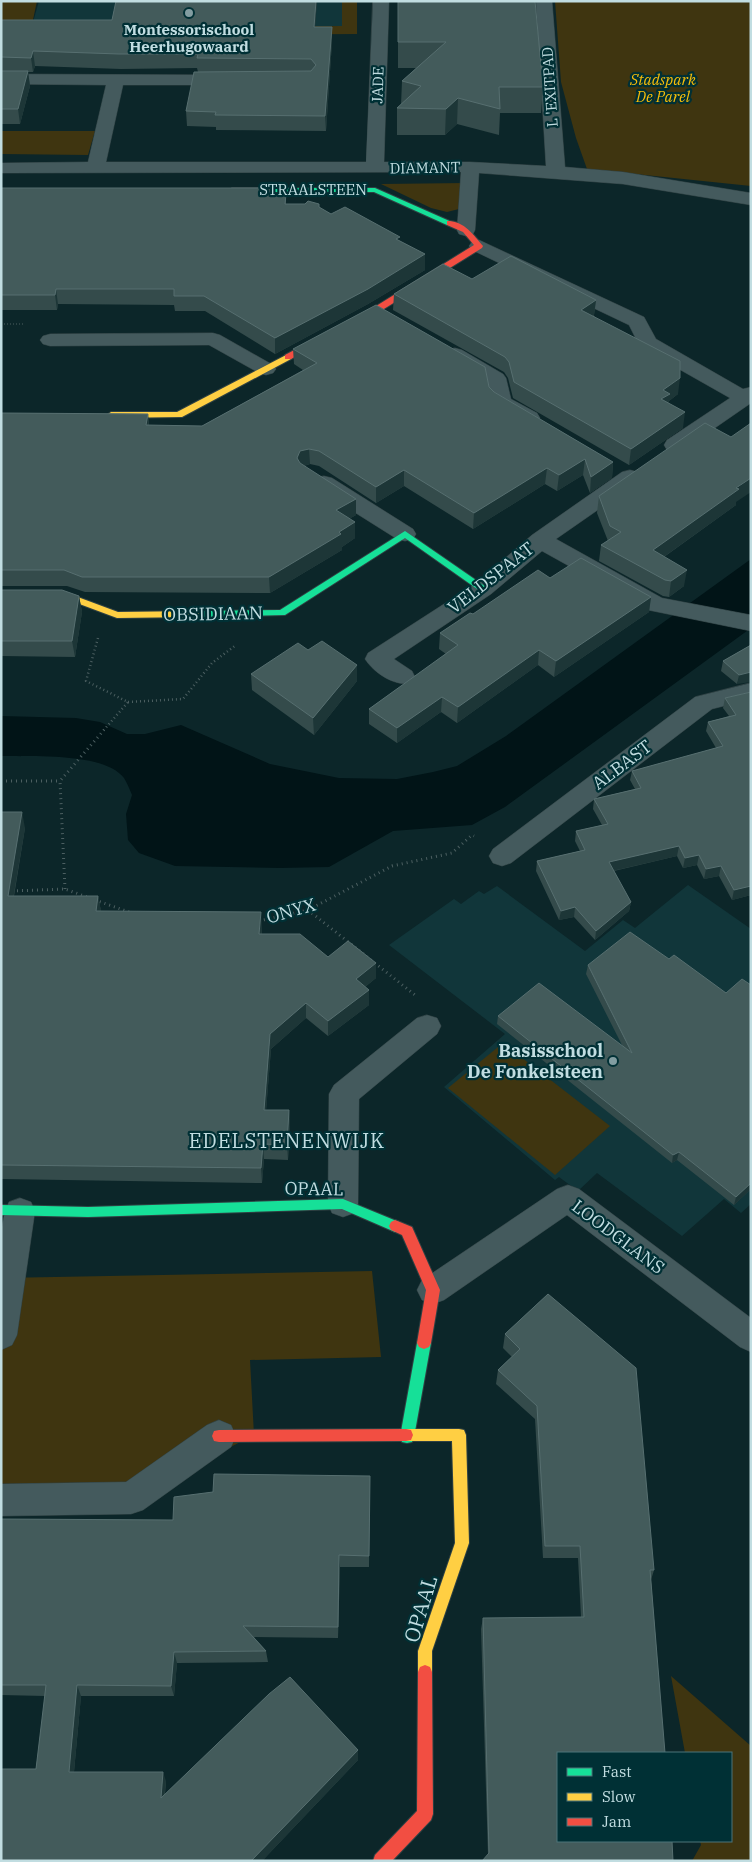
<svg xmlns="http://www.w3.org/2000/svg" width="752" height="1862" viewBox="0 0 752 1862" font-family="'IBM Plex Serif',serif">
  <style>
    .built { fill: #11363a }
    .green { fill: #3f3510 }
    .water { fill: #011417 }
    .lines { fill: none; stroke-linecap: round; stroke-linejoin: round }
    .street-casing { stroke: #2f4143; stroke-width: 1 }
    .fast-casing { stroke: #2f4143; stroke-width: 2 }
    .slow-casing { stroke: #2f4143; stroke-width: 2 }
    .jam-casing { stroke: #2f4143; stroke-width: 2 }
    .path-far2 { stroke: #4c5f61; stroke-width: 2; stroke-dasharray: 0.5 2.5; stroke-linecap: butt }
    .path-far1 { stroke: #4c5f61; stroke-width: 2.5; stroke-dasharray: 1 3; stroke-linecap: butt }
    .path { stroke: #4c5f61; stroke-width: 3; stroke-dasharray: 1 4; stroke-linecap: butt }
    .street { fill: #445a5d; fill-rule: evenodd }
    .fast { fill: #16e098; fill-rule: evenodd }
    .slow { fill: #ffcf43; fill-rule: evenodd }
    .jam { fill: #f24e42; fill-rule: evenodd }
    .wall { fill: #344b4b }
    .shaded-wall { fill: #1d3637 }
    .building { fill: #435b5b; stroke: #576f70 }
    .poi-dot { fill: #829da1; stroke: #003035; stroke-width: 2 }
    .labels { text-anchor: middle; stroke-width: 4.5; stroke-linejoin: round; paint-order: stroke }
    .far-poi-label { font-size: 15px; font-weight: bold; fill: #c1dde1; stroke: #003035 }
    .far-park-label { font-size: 15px; font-style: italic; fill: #f8be0a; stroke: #003035 }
    .far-street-label { font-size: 15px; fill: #c1dde1; stroke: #003035 }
    .street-label { font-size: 18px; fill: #c1dde1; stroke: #003035 }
    .poi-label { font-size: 18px; font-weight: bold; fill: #c1dde1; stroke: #003035; text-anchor: end }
    .quarter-label { font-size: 20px; letter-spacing: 1px; fill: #c1dde1; stroke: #003035 }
    .near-street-label { font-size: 21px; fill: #c1dde1; stroke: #003035 }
  </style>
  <rect width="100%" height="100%" fill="#0c2629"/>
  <path class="built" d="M39,1H342V26L31,29Z
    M688,885L751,929V1204L741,1213L724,1199L682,1236L597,1173L578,1191L559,1177L555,1180L444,1087L505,1034L389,945L454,899L461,904L479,891L484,894L497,886L585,951L623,920L635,928Z"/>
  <path class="green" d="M1,1H37L31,29L342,26V1H357V34L1,37Z
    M555,1H751V186L587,169L576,138L561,82Z
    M1,131H95L88,155L1,154Z
    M466,183L463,208L447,212L431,208L381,184Z
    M503,1043L610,1126L555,1175L448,1088Z
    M372,1271L381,1357L250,1360L254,1435L131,1498L1,1500V1278Z
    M671,1676L751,1746V1861H692L701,1845L700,1841H731V1753H685Z"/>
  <path class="water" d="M751,559V628L505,807L472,825L393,831L329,867L280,868L175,866L139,853L128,840L126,814L132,795C130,790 127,783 124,778C104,752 32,757 1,756V716L76,718L100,722L127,734H145L181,725L270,764L339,778L397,779L433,772L457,766L506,736Z"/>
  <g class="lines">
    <defs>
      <path id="street" d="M373,1H389L384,162H470L546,166L536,1H552L565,167L623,172L751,193V205L623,184L479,173L475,230L473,234L466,236L459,234L457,230L461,172L1,173V163L88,162L106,85L1,84V74L230,75L236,76L239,80L236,84L230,85H123L106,162H366Z
        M479,240L644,317L656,339L743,389L751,387V403L683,450L675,451L667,450L664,445L667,440L730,398L640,347L629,325L472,250L469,246L472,242Z
        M213,333L220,335L273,365L276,369L273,373L266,375L259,373L209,345L50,346L43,344L40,340L43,336L50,334Z
        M455,348L462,350L503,374L506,378L511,399L537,413L540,418L537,423C525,425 500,414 492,405C488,399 488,388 486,381L448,358L445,354L448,350Z
        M630,470L638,472L641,477L638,482L556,539L662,598L751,615V631L648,610L542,551L491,594L394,659L412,671L415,677L412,683C395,687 374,673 365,659L368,653L475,584L532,535L622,472Z
        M324,476L332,478L413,529L416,534L413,539L405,541L397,539L316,488L313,483L316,478Z
        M751,683V699L712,709L511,863L502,866L493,863L489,856L493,849L695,697Z
        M427,1015L437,1018L441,1026L437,1034L359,1099L358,1204L354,1213L343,1217L332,1213L328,1204L329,1094L334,1085L417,1018Z
        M568,1185L579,1189L751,1318V1352L740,1347L567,1215L444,1300L433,1304L422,1300L417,1290L422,1280L557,1189Z
        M20,1198L31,1202L35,1211L17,1335L12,1345L1,1350V1232L5,1211L9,1202Z
        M219,1420L231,1425L236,1436L231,1447L143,1510L131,1514L1,1516V1484L126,1482L207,1425Z"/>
      <path id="fast" d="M232,188H375L454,223L447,225L374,192H232Z
        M405,531L486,587V591H480L405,538L285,615L196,617L191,614L196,611L280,610Z
        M343,1199L399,1222L401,1226L399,1230L395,1232L342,1209L88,1217L1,1215V1205L88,1207Z
        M424,1337L429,1339L431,1343L414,1437L412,1442L407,1443L402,1442L400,1437L417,1343L419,1339Z"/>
      <path id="slow" d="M288,354L292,357L291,359L182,417L111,418L107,415L111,412H177Z
        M1,593H67L118,612L196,611L201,614L196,617L117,618L66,599H1Z
        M406,1429H459L464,1430L466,1435L469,1543L432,1651V1672L430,1677L425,1679L420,1677L418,1672V1651L455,1543L452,1441H406L401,1440L399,1435L401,1430Z"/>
      <path id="jam" d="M447,221C463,220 474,235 483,246L482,248L379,312L291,359H285V355L373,308L474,245L463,232L447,225Z
        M395,1220L412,1227L440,1290L431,1343L429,1347L424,1349L419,1347L417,1343L426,1290L402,1235L391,1230L389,1226L391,1222Z
        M406,1429L411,1430L413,1435L411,1440L406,1441L219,1442L214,1441L212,1436L214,1431L219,1430Z
        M425,1665L430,1667L432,1672L433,1814L431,1820L392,1861H373L375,1855L417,1811L418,1672L420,1667Z"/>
    </defs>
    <use href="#street" class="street-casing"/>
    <use href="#fast" class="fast-casing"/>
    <use href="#slow" class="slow-casing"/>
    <use href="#jam" class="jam-casing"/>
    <path class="path-far2" d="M1,324H23"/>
    <path class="path-far1" d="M98,638L86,681L128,702L103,731
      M128,702L183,699L212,663L236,645"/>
    <path class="path" d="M1,781H60
      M65,889L60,781L104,730
      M12,891L65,889L87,897
      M95,900L129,912
      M308,910L415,995
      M259,921L308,910L392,866L452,853L472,835L474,836"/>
    <use href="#street" class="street"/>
    <use href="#fast" class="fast"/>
    <use href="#slow" class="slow"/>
    <use href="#jam" class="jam"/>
  </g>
  <path class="wall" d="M116,1H317L315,27H332V42L326,131L216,130V127L187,126L186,111L198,72L197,68L121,69L35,66L33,72H28L30,86L20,124H1V20H112Z
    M398,1L543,87L541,113H500L499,135L457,124L445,135H397V108L401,105L402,81L416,68H398Z
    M1,188H273V194H286V204L319,208L331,214L400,241L425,270L368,304L275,354L205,311H175L174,305L58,304L57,310H1Z
    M472,279L596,300L594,315V316L678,394L669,401L668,403L683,428L629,465L513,398L508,378L504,372L393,310L394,294Z
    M293,349L489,387L494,392L613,462L612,478L590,493L583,475L557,491L545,484L473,529L404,486L376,503L319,466L310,464L304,466L356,515L349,519L355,538L342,547V550L270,593L85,592L67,586H1V413L148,414L149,425L202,426L303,370L294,364Z
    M599,496L736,502V505L664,557L684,586L669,597L663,596L599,561L601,545L608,541L597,513Z
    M550,578L651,597L649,612L554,677L538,665L457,723L441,712L397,743L369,724V709L446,654L439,649L440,633L473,614Z
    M1,590L79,596L82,612L75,657L1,656Z
    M751,645L737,684L721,671L723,661Z
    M308,650L357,665V681L314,735L252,690L251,674Z
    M751,692V895L732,900L719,876L704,879L697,865L683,868L677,856L614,871L631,902L629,911L595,940L574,917L559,920L536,871L537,861L580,851L575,841L576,831L602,825L593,809L594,799L635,789L630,780L632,771L716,748L706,731L708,722L729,716L723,708L725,698Z
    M1,812L25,828L14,896H98L101,911L262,928V934L328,957L376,978L365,987L369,990V1005L328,1036L306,1018L271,1049L266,1110H289L290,1125L288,1160L264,1159L262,1183L1,1179Z
    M669,959L726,993L751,985V1189L734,1205L677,1160L672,1163L497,1024L498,1016L623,1047L586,974L588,965Z
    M548,1294L654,1570L651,1580L673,1861L488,1855L481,1629L483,1618L581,1617L578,1558H543L535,1419L496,1384L498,1370L512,1357L503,1348L505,1334Z
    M370,1476L369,1567H340L338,1638L254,1637L266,1651L268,1662L177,1663L174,1696H81L74,1772L166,1781L165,1794L358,1750V1760L262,1861L36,1769L45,1696L1,1695V1519L173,1520Z"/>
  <path class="shaded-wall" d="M316,1H317L314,42V27Z
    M332,27V42L326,131L325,116Z
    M33,51L35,66L33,72L31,58Z
    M28,71L30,86L20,124L18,109Z
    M458,98L457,124L445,135L446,109Z
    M425,254V270L368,304L275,354V338Z
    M56,289L58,304L57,310L55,295Z
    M596,300L594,315L580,325L581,310Z
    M680,378L678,394L669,401L667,410L659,415L663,390Z
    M685,412L683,428L629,465L631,449Z
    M148,414L149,430L146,425Z
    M309,449L310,464L300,467L297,458L300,451Z
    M585,459L583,475L557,491L559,475Z
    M613,462L612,478L590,493L591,477Z
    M547,468L545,484L473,529L474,513Z
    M404,470V486L376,503V487Z
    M751,478V492L736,502V505L651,566L653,550Z
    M356,499V515L337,526L336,510Z
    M355,522V538L342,547V550L270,593L269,577Z
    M687,570L684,586L669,597L671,581Z
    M79,596L82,612L75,657L72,641Z
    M651,597L649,612L554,677L556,661Z
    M539,650L538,665L457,723L458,707Z
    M357,665V681L314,735L313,718Z
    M751,672V682L737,684L739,675Z
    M442,697L441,712L397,743V728Z
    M22,812L25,828L11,911L8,896Z
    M679,846L677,856L608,872L609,862Z
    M699,855L697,865L683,868L685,858Z
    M721,866L719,876L704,879L706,869Z
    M751,886V895L732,900L734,890Z
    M98,896L101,911H96Z
    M631,902L629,911L595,940L596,931Z
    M575,907L574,917L559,920L561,911Z
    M261,912L262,928L261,949L259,934Z
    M376,963V978L356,994V979Z
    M369,990V1005L328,1036V1021Z
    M306,1003V1018L271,1049L265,1125L264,1110L270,1034Z
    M289,1110L290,1125L288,1160L287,1145Z
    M263,1144L264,1159L262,1183L261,1168Z
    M679,1152L677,1160L672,1163L673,1155Z
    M751,1183V1189L734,1205L736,1197Z
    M339,1555L340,1567L338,1638V1627Z
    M174,1652L177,1663L174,1696L171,1686Z
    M77,1685L81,1696L73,1782L69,1772Z
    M358,1750V1760L262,1861H251Z
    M163,1772L166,1781L163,1808L161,1798Z"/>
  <path class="building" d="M116,1H316L314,27H332L325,116L215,115L216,112L186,111L194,72L311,71L316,65L311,59L197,58L198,54H119L33,51L31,58L1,57V20H112Z
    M398,1H535L543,87H499L500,109L458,98L446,109L397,108L421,86L402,81L446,42H398Z
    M1,71H28L18,109H1Z
    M1,188H273L272,194H286L285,204H305L308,201L319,204V207L331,214L345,207L400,237L396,239L425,254L368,289L275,338L204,296H174V289H56L55,295H1Z
    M511,256L596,300L581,310L680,361V378L663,390L670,394L661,399L685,412L631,449L514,382L509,362L505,357L394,294L443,264L472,279Z
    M376,305L485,367L489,387L494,392L613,462L591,477L585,459L559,475L547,468L474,513L404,470L376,487L319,451L309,449L300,451L297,458L300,463L356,499L336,510L355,522L339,532L341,534L269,577H82L64,570H1V413L148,414L146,425L202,426L317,363L293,349Z
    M705,423L731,437L751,423V478L736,488L739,489L653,550L687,570L671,581L665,580L601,545L621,532L610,526L599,496Z
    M581,558L651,597L556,661L539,650L458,707L442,697L397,728L369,709L458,645L440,633L470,613L473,614L538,570L550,578Z
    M1,590H62L79,596L72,641H1Z
    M322,641L357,665L313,718L251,674L298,643L308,650Z
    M751,645V672L739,675L723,661Z
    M751,692V886L734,890L721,866L706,869L699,855L685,858L679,846L609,862L631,902L596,931L575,907L561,911L537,861L585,850L576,831L608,824L594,799L641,788L632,771L723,746L708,722L736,715L725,698Z
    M1,812H22L8,896H98L96,911L261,912L259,934H300L328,957L348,941L376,963L356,979L369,990L328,1021L306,1003L270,1034L264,1110H289L287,1145L263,1144L261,1168L1,1165Z
    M630,932L669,959L674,955L726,993L742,979L751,985V1183L736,1197L679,1152L673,1155L498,1016L539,983L632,1053L588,965Z
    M548,1294L636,1368L654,1570H650L665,1753H558V1841H672L673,1861H482L489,1853L483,1618L584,1617L580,1546H545L537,1406L498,1370L520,1349L505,1334Z
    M214,1474L370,1476L369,1556L339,1555L338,1627L243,1626L266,1651L174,1652L171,1686L77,1685L69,1772H163L161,1798L269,1694L290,1677L358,1750L251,1861H1V1769H36L46,1685H1V1519L173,1520L174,1497L213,1492Z"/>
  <g class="poi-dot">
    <circle cx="189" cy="13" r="5"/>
    <circle cx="613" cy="1061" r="5"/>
  </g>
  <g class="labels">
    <g class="far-poi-label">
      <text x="189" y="35">Montessorischool<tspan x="189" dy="17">Heerhugowaard</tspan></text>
    </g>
    <g class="far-park-label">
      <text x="663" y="85">Stadspark<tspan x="663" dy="17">De Parel</tspan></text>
    </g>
    <g class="far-street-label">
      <text transform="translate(378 85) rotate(-88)" y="5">JADE</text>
      <text transform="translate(550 87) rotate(-94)" y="5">L 'EXITPAD</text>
      <text transform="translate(425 168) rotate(-1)" y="5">DIAMANT</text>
      <text x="313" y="195">STRAALSTEEN</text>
    </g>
    <g class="street-label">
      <text transform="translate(491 578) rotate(-38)" y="6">VELDSPAAT</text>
      <text transform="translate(213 614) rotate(-1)" y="6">OBSIDIAAN</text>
      <text transform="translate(622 765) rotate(-37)" y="6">ALBAST</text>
      <text transform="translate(291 911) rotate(-16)" y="6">ONYX</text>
      <text transform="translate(314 1189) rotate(1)" y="6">OPAAL</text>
      <text transform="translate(618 1237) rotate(37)" y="6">LOODGLANS</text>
    </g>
    <g class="poi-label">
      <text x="603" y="1057">Basisschool<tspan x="603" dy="21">De Fonkelsteen</tspan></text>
    </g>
    <g class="quarter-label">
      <text x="287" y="1148">EDELSTENENWIJK</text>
    </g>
    <g class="near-street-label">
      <text transform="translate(421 1609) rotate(-73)" y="7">OPAAL</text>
    </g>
  </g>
  <rect width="752" height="1862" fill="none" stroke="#c1dde1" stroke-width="5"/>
  <rect x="557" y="1752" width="175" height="90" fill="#003035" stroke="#4d757a"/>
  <rect x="567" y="1768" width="25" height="8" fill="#16e098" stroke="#4d757a"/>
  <text x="602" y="1777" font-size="15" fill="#c1dde1">Fast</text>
  <rect x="567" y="1793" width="25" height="8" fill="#ffcf43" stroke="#4d757a"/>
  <text x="602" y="1802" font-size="15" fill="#c1dde1">Slow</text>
  <rect x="567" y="1818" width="25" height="8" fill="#f24e42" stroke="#4d757a"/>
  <text x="602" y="1827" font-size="15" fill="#c1dde1">Jam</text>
</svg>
